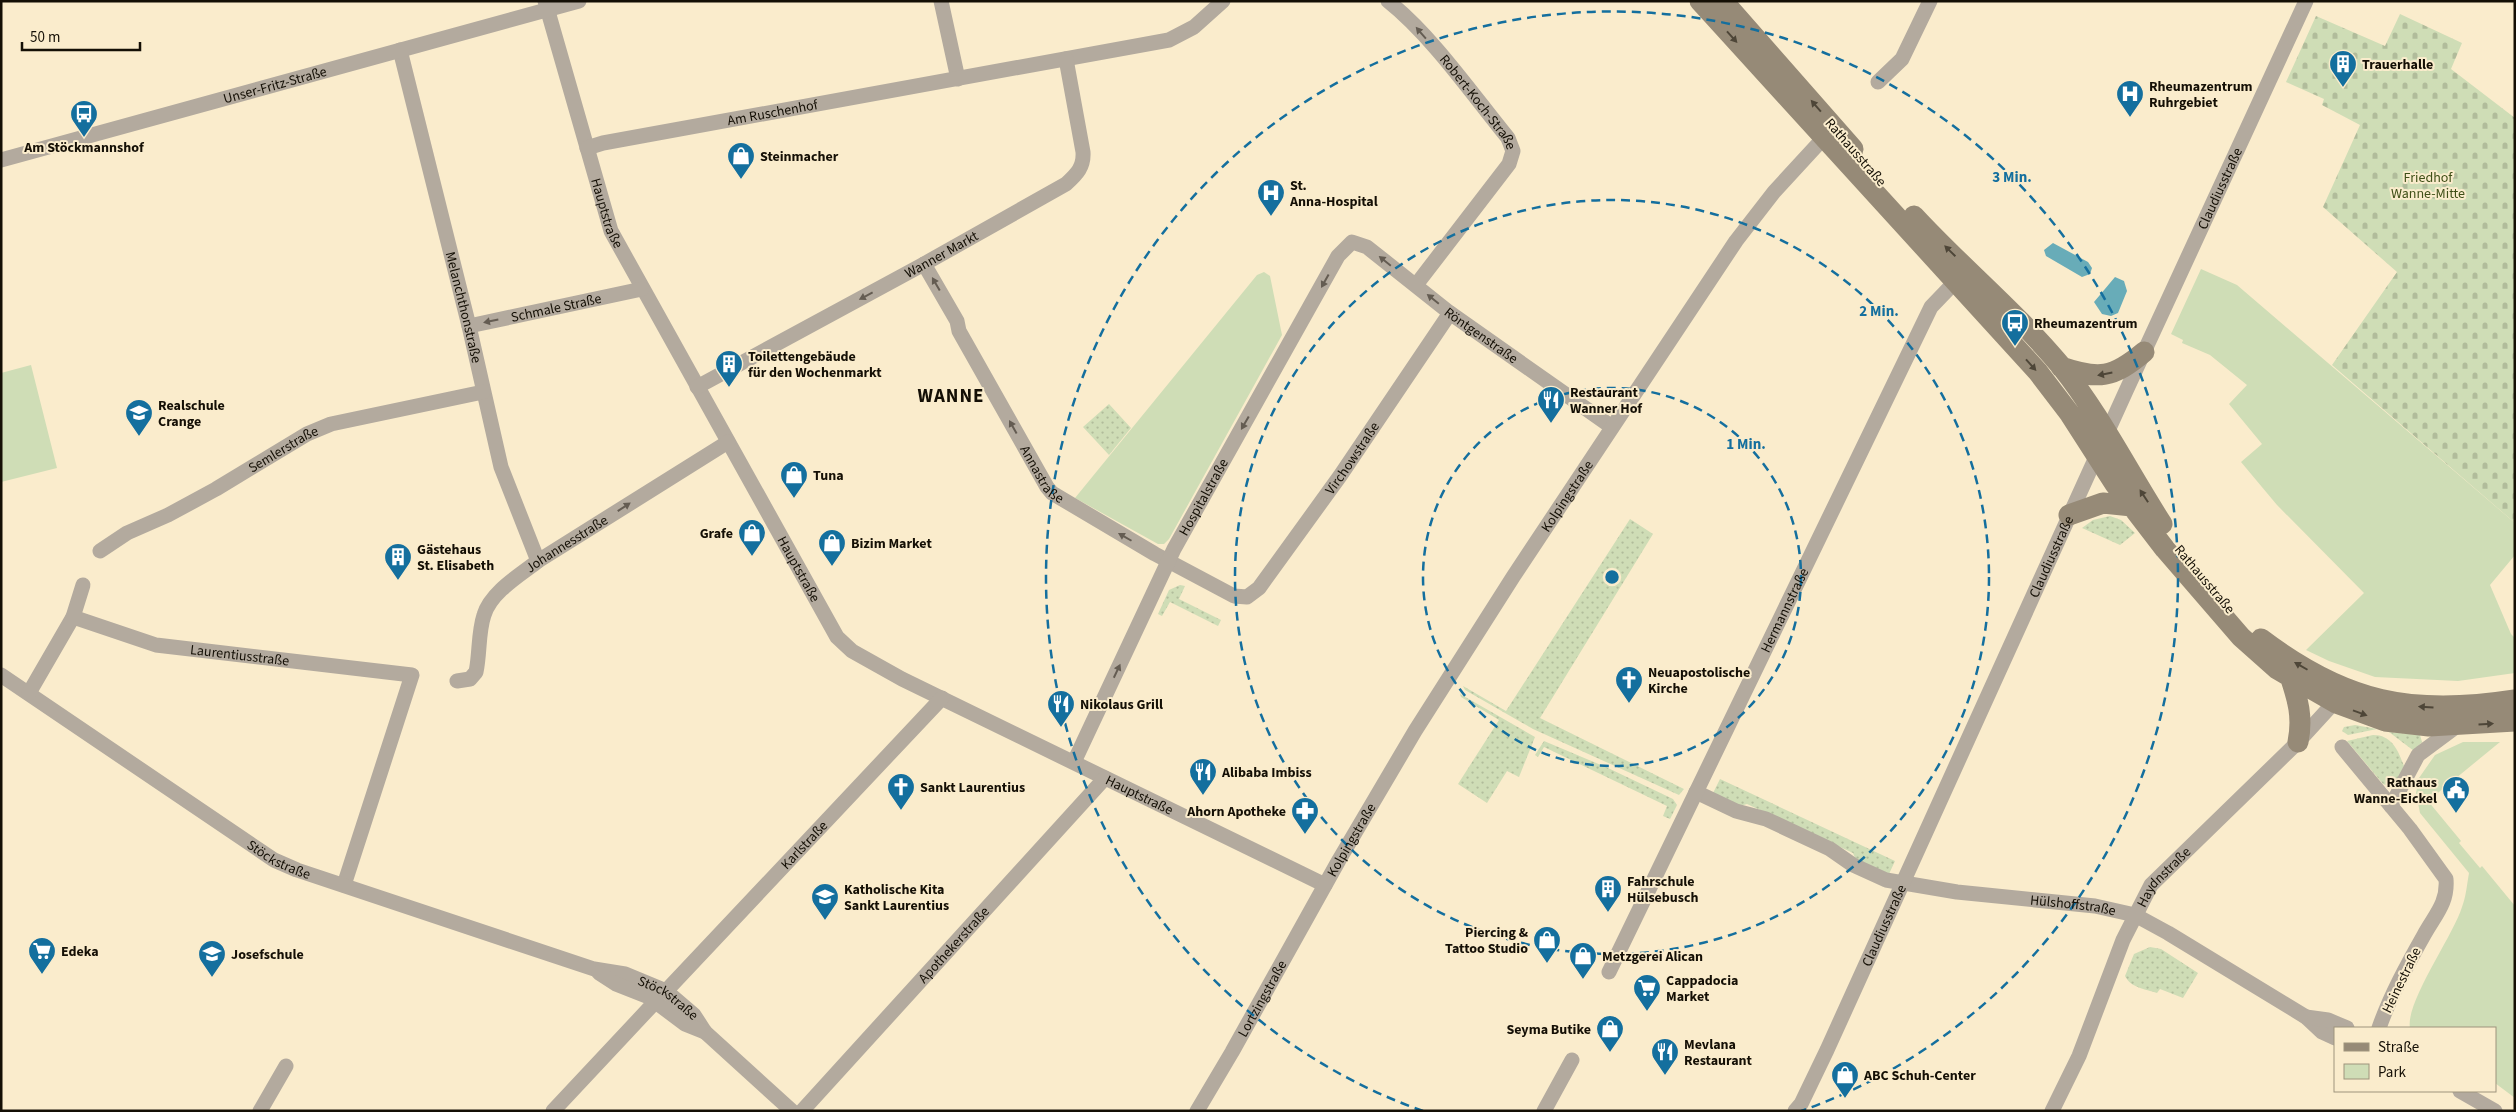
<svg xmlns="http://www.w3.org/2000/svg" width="2516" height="1112" viewBox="0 0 2516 1112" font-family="'Source Sans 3',sans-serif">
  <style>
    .grass { fill: url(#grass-dots) }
    .cemetery { fill: url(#cemetery-stones) }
    .park { fill: #cfddb6 }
    .water { fill: #68acb8 }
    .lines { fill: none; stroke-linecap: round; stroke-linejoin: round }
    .street { stroke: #b3aa9e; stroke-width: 15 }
    .secondary { stroke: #968a77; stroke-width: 21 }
    .oneway { fill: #645c52 }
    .oneway2 { fill: #4e4638 }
    .ring { fill: none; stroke: #146f9e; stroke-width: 2.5; stroke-dasharray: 9 6 }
    .labels { text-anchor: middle; stroke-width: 4; stroke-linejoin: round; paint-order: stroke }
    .poi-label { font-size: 14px; font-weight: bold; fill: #140f05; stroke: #faeccc; text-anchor: start }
    .street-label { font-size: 14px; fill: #140f05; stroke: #faeccc }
    .park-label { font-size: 14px; fill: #3f4f17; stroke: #faeccc }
    .district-label { font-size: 19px; font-weight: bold; letter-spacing: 1px; fill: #140f05; stroke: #faeccc }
    .centre { fill: #146f9e; stroke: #faeccc; stroke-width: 2.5 }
    .ring-label { font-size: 15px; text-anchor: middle; font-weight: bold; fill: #146f9e; stroke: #faeccc; stroke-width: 4; stroke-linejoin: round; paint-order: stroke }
  </style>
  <defs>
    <pattern id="grass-dots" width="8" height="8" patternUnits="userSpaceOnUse" patternTransform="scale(1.25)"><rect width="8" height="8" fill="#cfddb6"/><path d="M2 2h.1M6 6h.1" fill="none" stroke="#b1bc9b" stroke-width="1.8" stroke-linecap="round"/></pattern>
    <pattern id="cemetery-stones" width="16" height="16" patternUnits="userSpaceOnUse" patternTransform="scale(1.25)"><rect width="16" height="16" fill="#cfddb6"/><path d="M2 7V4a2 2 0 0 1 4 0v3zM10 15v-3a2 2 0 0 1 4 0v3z" fill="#b1bc9b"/></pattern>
  </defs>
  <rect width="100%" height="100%" fill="#faeccc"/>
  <path class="grass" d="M1109,404L1131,428L1109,455L1083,427Z
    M2110,516L2121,520L2135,533L2120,545L2082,528L2093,520Z
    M1630,519L1653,534L1540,718L1684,789L1679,795L1533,729L1465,690L1463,686L1506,711Z
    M1180,585L1185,586L1179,599L1221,620L1218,626L1170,602L1162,616L1158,614L1169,590Z
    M1460,694L1535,737L1519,777L1507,771L1487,803L1458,784L1499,720L1461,697Z
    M2355,725L2377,729L2348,735L2342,731L2344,727Z
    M2389,732L2420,735L2422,742L2414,751Z
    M2373,735C2392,735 2398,750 2404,766L2396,783L2391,787L2383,784L2347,741Z
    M1544,741L1608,768L1673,799L1677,805L1670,819L1663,816L1667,806L1544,747L1538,757L1535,755Z
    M1720,779L1895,861L1889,874L1856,860L1853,853L1747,804L1740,806L1713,793Z
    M2150,947L2161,949L2198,973L2183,998L2160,989L2157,993C2145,989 2131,988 2125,976L2134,954Z"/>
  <path class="cemetery" d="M2400,14L2462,43L2451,69L2515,118V523L2332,365L2397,272L2323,207L2360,125L2322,105L2324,99L2286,82L2316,16L2385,46Z"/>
  <path class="park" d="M2201,269L2237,285L2515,523V555L2490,585L2511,634L2515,638V673L2458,681L2375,677L2329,661L2306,650L2364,593L2277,505L2241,462L2262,444L2229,404L2247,385L2210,355L2182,343L2183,340L2171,334Z
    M1264,272L1270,276L1282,335L1169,539L1164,544H1158L1075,498L1257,275Z
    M31,365L57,468L1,482V373Z
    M2463,742H2500L2428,801L2461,841L2459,843L2480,868L2482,866L2515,906V1098L2495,1083V1028H2410C2405,1003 2453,936 2462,907C2466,897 2467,884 2469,873L2420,813L2416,793L2419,778L2435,755Z"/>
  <path class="water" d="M2053,243L2088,262L2092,268L2090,274L2082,277L2046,256L2044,250Z
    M2115,277L2124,281L2127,291L2118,313L2111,316L2102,314L2094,302Z"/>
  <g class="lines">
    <g class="street">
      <path id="s1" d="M545,1L611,231L837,637L852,651L902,679L1325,885"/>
      <path d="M941,1L958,79"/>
      <path id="s2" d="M1388,1C1432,36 1472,94 1508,138L1513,151L1509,164L1416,285"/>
      <path id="s3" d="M400,50L469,326L501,467L538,561"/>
      <path d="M1878,82L1902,59L1930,1"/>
      <path id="s4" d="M587,148L603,143L1169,40L1194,27L1223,1"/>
      <path id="s5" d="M1,160L579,1"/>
      <path id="s6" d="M924,264L957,321L959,331L1047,487L1052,493L1155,554L1234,596L1247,597L1259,588L1340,476L1450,313"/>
      <path id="s7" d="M469,326L642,289"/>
      <path id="s8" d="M697,387L924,264L1066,184C1077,174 1084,167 1083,152L1066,59"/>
      <path id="s9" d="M100,551L127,533L168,515L216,489L307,434L331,424L483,392"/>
      <path id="s10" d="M73,617L156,645L412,675L344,885"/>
      <path id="s11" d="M1,675L274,860L297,870L594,969L625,974L666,991L694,1015L705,1032L792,1111"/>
      <path id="s12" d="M457,681L470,679L476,672C480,653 478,633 484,615C491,592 520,575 538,561L728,442"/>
      <path d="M29,693L73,617L83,585"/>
      <path d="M2342,747L2410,829L2446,879C2448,903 2435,915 2424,935C2407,965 2390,996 2379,1028"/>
      <path id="s13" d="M1074,762L1174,549L1338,256L1352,242L1367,247L1450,313L1612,427"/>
      <path id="s14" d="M1696,792L1736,811L1766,819L1830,849L1853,865L1886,880L1957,892L2095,906L2135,915L2168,933L2306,1017L2322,1032L2335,1038"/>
      <path d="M2391,806L2418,755L2457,726"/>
      <path id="s15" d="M1609,972L1931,307L1955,282L1964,283"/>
      <path d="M599,973L616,984L649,997L685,1024L705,1032"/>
      <path id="s16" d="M666,991L942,698"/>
      <path d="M2306,1017L2328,1020L2347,1028"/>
      <path d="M2460,1091L2495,1111"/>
      <path d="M260,1111L286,1066"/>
      <path d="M553,1111L656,1001"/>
      <path id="s17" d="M802,1111L1105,778"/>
      <path id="s18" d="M1197,1111L1232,1052L1339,860L1415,731L1513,577L1736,241L1774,192L1831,130"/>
      <path d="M1544,1111L1572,1060"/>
      <path id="s19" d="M1795,1111L1801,1104L1827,1050L2126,391L2306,1"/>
      <path id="s20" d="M2052,1111L2079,1056L2123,940L2151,885L2298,742L2341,695"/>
    </g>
    <path class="secondary" d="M1700,1L2038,372L2070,414L2115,484L2165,549L2241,637L2277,669L2336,703L2385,721L2429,726L2515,721
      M1723,1L1853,149
      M1914,216C1962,268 2016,312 2061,366C2100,415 2128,471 2162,524
      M2061,367C2099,380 2113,378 2144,352
      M2069,515L2103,503L2132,506
      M2261,639C2346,703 2411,716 2515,700
      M2290,676C2298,700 2303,717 2298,742"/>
  </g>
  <defs><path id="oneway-solid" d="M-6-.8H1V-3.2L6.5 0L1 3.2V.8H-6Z" transform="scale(1.25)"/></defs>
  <g class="oneway">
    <use href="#oneway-solid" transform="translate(1421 33) rotate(-131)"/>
    <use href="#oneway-solid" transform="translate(1385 261) rotate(-141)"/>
    <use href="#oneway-solid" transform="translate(1325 281) rotate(119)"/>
    <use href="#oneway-solid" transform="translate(936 284) rotate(-120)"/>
    <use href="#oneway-solid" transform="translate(866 296) rotate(152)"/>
    <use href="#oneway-solid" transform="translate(1433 299) rotate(-141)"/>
    <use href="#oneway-solid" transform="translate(491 321) rotate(168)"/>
    <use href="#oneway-solid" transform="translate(1245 423) rotate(120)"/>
    <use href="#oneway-solid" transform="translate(1013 427) rotate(-119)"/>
    <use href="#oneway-solid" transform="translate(624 507) rotate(-33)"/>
    <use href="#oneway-solid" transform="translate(1125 537) rotate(-150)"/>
    <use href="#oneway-solid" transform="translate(1117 671) rotate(-65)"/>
  </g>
  <g class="oneway2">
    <use href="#oneway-solid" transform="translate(1732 37) rotate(48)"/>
    <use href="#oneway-solid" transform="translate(1816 106) rotate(-131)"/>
    <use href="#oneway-solid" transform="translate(1950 251) rotate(-136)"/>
    <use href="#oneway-solid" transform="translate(2031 365) rotate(48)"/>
    <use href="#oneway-solid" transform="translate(2105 374) rotate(169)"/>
    <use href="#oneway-solid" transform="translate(2144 496) rotate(-123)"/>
    <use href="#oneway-solid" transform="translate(2301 666) rotate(-150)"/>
    <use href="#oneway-solid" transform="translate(2426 707) rotate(-177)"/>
    <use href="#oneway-solid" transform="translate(2360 713) rotate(20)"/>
    <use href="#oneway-solid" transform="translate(2486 724) rotate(-4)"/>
  </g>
  <g class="ring">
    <circle cx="1612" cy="577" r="189"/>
    <circle cx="1612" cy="577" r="377"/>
    <path d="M1423 1111A566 566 0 1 1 1801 1111"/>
  </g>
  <defs>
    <symbol id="building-pin" viewBox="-11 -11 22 30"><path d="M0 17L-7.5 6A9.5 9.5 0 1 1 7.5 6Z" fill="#146f9e" stroke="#faeccc"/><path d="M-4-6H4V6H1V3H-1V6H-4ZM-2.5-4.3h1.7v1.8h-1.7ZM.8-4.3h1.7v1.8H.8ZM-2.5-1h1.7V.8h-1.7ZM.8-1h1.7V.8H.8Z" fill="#fff"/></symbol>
    <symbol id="hospital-pin" viewBox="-11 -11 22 30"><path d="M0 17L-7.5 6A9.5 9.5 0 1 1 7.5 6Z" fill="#146f9e" stroke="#faeccc"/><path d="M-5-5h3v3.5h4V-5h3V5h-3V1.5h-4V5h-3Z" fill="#fff"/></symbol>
    <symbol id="bus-pin" viewBox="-11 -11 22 30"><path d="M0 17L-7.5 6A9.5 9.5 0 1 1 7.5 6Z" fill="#146f9e" stroke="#faeccc"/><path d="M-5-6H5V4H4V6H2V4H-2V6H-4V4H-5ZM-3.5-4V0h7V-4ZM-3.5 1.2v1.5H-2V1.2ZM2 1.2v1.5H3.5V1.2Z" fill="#fff"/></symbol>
    <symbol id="shop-pin" viewBox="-11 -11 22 30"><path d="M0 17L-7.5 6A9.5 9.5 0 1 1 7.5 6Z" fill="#146f9e" stroke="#faeccc"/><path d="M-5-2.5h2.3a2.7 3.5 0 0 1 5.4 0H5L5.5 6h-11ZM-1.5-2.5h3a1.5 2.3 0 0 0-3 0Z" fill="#fff"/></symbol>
    <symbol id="restaurant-pin" viewBox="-11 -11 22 30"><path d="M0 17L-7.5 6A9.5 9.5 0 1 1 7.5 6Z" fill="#146f9e" stroke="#faeccc"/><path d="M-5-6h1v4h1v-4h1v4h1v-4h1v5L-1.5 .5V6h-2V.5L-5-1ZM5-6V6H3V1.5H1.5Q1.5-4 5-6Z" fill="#fff"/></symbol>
    <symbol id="school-pin" viewBox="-11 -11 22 30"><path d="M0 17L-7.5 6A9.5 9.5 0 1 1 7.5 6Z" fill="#146f9e" stroke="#faeccc"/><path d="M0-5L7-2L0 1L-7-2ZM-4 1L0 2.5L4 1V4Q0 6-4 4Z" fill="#fff"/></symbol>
    <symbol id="church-pin" viewBox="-11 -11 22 30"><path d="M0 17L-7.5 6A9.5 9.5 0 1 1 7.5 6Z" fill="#146f9e" stroke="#faeccc"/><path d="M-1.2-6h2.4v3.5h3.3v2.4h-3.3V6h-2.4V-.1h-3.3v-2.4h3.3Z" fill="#fff"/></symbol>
    <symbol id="civic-pin" viewBox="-11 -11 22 30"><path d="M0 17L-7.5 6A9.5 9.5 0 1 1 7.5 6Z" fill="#146f9e" stroke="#faeccc"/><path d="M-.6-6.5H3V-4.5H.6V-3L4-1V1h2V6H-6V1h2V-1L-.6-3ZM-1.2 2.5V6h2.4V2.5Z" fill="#fff"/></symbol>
    <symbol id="pharmacy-pin" viewBox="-11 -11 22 30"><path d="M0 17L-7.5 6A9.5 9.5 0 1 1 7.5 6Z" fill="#146f9e" stroke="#faeccc"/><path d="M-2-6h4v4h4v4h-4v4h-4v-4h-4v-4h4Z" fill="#fff"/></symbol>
    <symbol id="supermarket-pin" viewBox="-11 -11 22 30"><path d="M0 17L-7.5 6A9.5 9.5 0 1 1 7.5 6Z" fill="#146f9e" stroke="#faeccc"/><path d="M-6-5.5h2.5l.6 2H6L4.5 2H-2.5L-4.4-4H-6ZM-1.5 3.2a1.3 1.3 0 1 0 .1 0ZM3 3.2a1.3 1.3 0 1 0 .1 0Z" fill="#fff"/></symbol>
  </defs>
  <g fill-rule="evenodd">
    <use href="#building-pin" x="2327" y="48" width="32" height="43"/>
    <use href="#hospital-pin" x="2114" y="78" width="32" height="43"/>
    <use href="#bus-pin" x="68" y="98" width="32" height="43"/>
    <use href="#shop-pin" x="725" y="140" width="32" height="43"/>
    <use href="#hospital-pin" x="1255" y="177" width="32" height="43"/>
    <use href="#bus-pin" x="1999" y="307" width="32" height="43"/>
    <use href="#building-pin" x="713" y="348" width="32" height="43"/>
    <use href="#restaurant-pin" x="1535" y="384" width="32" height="43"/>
    <use href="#school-pin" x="123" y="397" width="32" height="43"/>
    <use href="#shop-pin" x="778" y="459" width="32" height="43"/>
    <use href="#shop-pin" x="736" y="517" width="32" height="43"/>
    <use href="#shop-pin" x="816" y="527" width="32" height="43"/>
    <use href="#building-pin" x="382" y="541" width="32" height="43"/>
    <use href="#church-pin" x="1613" y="664" width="32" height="43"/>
    <use href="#restaurant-pin" x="1045" y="688" width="32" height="43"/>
    <use href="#restaurant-pin" x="1187" y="756" width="32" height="43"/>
    <use href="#church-pin" x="885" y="771" width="32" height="43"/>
    <use href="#civic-pin" x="2440" y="774" width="32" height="43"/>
    <use href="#pharmacy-pin" x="1289" y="795" width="32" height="43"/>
    <use href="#building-pin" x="1592" y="873" width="32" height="43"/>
    <use href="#school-pin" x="809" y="881" width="32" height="43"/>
    <use href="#shop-pin" x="1531" y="924" width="32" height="43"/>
    <use href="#supermarket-pin" x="26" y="935" width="32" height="43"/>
    <use href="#school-pin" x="196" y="938" width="32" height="43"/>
    <use href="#shop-pin" x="1567" y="940" width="32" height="43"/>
    <use href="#supermarket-pin" x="1631" y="972" width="32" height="43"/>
    <use href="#shop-pin" x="1594" y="1013" width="32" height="43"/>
    <use href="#restaurant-pin" x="1649" y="1036" width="32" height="43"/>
    <use href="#shop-pin" x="1829" y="1059" width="32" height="43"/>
  </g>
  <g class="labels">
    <g class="poi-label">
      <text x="2362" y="69">Trauerhalle</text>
      <text x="2149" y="91">Rheumazentrum<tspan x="2149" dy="16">Ruhrgebiet</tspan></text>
      <text x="84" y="152" text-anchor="middle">Am Stöckmannshof</text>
      <text x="760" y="161">Steinmacher</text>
      <text x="1290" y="190">St.<tspan x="1290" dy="16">Anna-Hospital</tspan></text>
      <text x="2034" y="328">Rheumazentrum</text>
      <text x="748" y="361">Toilettengebäude<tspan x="748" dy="16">für den Wochenmarkt</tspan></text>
      <text x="1570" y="397">Restaurant<tspan x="1570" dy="16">Wanner Hof</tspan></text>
      <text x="158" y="410">Realschule<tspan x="158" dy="16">Crange</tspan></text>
      <text x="813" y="480">Tuna</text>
      <text x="733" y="538" text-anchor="end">Grafe</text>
      <text x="851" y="548">Bizim Market</text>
      <text x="417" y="554">Gästehaus<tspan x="417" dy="16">St. Elisabeth</tspan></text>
      <text x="1648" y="677">Neuapostolische<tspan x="1648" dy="16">Kirche</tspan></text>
      <text x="1080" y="709">Nikolaus Grill</text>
      <text x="1222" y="777">Alibaba Imbiss</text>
      <text x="2437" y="787" text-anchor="end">Rathaus<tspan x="2437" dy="16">Wanne-Eickel</tspan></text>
      <text x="920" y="792">Sankt Laurentius</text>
      <text x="1286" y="816" text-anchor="end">Ahorn Apotheke</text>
      <text x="1627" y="886">Fahrschule<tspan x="1627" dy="16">Hülsebusch</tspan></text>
      <text x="844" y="894">Katholische Kita<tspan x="844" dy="16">Sankt Laurentius</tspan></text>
      <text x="1528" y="937" text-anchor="end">Piercing &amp;<tspan x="1528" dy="16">Tattoo Studio</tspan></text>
      <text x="61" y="956">Edeka</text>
      <text x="231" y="959">Josefschule</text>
      <text x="1602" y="961">Metzgerei Alican</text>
      <text x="1666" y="985">Cappadocia<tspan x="1666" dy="16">Market</tspan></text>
      <text x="1591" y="1034" text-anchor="end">Seyma Butike</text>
      <text x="1684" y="1049">Mevlana<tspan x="1684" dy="16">Restaurant</tspan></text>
      <text x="1864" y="1080">ABC Schuh-Center</text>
    </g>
    <g class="street-label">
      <text dy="5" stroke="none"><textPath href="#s5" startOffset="284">Unser-Fritz-Straße</textPath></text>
      <text dy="5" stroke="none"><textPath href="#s2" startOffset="136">Robert-Koch-Straße</textPath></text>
      <text dy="5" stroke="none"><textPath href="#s4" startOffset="189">Am Ruschenhof</textPath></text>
      <text transform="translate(1856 152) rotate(49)" y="5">Rathausstraße</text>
      <text dy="5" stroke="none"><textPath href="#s19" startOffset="1016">Claudiusstraße</textPath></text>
      <text dy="5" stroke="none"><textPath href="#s1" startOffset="221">Hauptstraße</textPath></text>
      <text dy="5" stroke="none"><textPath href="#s8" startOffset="278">Wanner Markt</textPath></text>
      <text dy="5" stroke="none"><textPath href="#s7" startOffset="89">Schmale Straße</textPath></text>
      <text dy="5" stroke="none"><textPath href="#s3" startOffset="265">Melanchthonstraße</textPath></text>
      <text dy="5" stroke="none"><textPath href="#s13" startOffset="751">Röntgenstraße</textPath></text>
      <text dy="5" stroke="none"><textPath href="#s9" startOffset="210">Semlerstraße</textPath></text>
      <text dy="5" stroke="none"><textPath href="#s6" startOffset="660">Virchowstraße</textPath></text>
      <text dy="5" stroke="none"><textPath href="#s6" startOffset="242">Annastraße</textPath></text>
      <text dy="5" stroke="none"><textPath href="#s13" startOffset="295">Hospitalstraße</textPath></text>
      <text dy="5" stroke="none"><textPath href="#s18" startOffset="718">Kolpingstraße</textPath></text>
      <text dy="5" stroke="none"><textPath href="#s12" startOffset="191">Johannesstraße</textPath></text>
      <text dy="5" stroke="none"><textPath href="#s19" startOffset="611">Claudiusstraße</textPath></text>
      <text dy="5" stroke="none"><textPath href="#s1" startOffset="626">Hauptstraße</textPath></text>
      <text transform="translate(2205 579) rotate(50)" y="5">Rathausstraße</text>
      <text dy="5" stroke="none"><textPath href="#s15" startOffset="402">Hermannstraße</textPath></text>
      <text dy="5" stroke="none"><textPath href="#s10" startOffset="172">Laurentiusstraße</textPath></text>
      <text dy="5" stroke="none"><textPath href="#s1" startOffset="1046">Hauptstraße</textPath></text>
      <text dy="5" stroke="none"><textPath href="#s18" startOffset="312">Kolpingstraße</textPath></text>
      <text dy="5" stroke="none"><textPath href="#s16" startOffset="201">Karlstraße</textPath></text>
      <text dy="5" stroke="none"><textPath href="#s11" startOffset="334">Stöckstraße</textPath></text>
      <text dy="5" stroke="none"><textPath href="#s20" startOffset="261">Haydnstraße</textPath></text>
      <text dy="5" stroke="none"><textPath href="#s14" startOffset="399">Hülshoffstraße</textPath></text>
      <text dy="5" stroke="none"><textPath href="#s19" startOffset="206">Claudiusstraße</textPath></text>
      <text dy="5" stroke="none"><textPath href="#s17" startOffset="225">Apothekerstraße</textPath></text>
      <text transform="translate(2401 980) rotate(-64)" y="5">Heinestraße</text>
      <text dy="5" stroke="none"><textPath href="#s18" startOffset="130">Lortzingstraße</textPath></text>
      <text dy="5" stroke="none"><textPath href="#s11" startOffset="749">Stöckstraße</textPath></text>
    </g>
    <g class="park-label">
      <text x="2428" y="182">Friedhof<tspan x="2428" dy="16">Wanne-Mitte</tspan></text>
    </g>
    <g class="district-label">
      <text x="951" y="402">WANNE</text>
    </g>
  </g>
  <circle cx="1612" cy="577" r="8" class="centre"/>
  <g class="ring-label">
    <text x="2012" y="182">3 Min.</text>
    <text x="1879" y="316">2 Min.</text>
    <text x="1746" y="449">1 Min.</text>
  </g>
  <rect width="2516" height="1112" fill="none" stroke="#140f05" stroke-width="5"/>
  <rect x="2334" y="1027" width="162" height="65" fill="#faeccc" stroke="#9e947c"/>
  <rect x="2344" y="1043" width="25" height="8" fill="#968a77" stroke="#9e947c"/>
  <text x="2378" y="1052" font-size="15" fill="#140f05">Straße</text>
  <rect x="2344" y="1064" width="25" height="15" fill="#cfddb6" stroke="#9e947c"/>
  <text x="2378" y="1077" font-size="15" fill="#140f05">Park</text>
  <path d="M22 42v8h118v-8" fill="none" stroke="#140f05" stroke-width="2.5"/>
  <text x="30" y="42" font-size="15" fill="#140f05" stroke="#faeccc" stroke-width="4" paint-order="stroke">50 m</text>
</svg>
